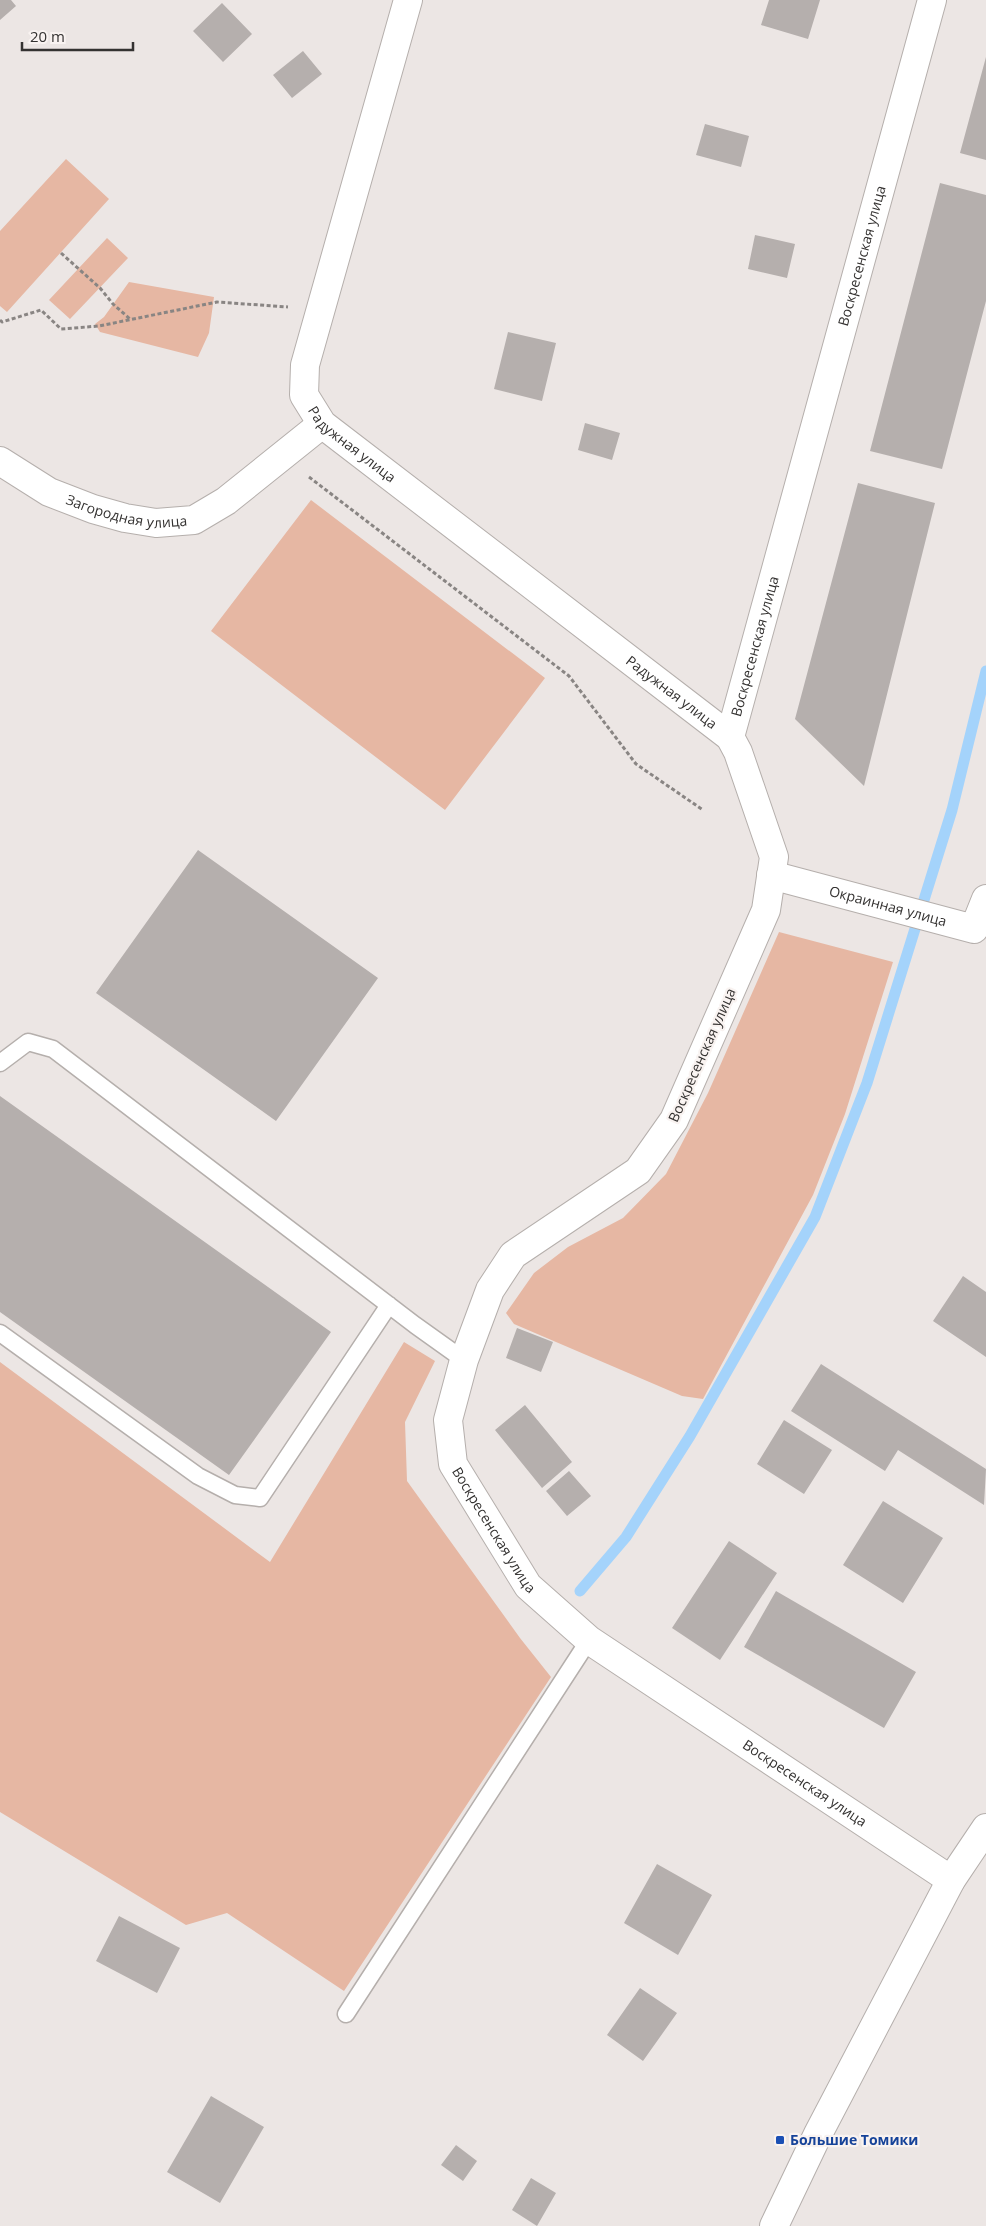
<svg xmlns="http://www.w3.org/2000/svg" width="986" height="2226" viewBox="0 0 986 2226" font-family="'Open Sans',sans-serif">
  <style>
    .green { fill: #e6b7a3 }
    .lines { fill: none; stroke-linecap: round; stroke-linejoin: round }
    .stream { stroke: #a4d3fb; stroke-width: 11 }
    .building { fill: #b5afad }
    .service-casing { stroke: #b5afac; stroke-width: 19 }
    .minor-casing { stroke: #b5afac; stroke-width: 30 }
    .secondary-casing { stroke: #b5afac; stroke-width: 30 }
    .path { stroke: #898583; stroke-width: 3; stroke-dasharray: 4 2.5; stroke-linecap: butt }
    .service { stroke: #fff; stroke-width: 16 }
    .minor { stroke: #fff; stroke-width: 28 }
    .secondary { stroke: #fff; stroke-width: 28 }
    .transit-dot { fill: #1a4fb4; stroke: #f9f3f1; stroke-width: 2 }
    .labels { text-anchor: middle; stroke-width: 4.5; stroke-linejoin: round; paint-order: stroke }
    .street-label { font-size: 14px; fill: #343231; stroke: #f9f3f1 }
    .transit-label { font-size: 14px; font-weight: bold; fill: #164399; stroke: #f9f3f1; text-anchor: start }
  </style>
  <rect width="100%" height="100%" fill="#ece6e4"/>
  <path class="green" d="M66,159L109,199L7,312L0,306V231Z
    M107,238L128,258L70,319L49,300Z
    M129,282L214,297L209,333L198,357L100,332L95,324L104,317Z
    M311,500L545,678L445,810L211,631Z
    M779,932L893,962L845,1114L813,1195L703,1399L682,1396L514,1324L506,1313L534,1273L568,1247L623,1218L666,1174L708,1093Z
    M404,1342L435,1361L405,1422L407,1481L520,1638L551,1677L344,1991L227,1913L186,1925L0,1812V1362L270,1562Z"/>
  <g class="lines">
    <path class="stream" d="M580,1591L626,1537L690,1436L815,1217L867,1083L952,810L986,671"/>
  </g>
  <path class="building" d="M0,0H11L16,6L0,20Z
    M769,0H820L808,39L761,25Z
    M222,3L252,34L223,62L193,31Z
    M303,51L322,74L292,98L273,75Z
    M986,57V160L960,153Z
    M705,124L749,136L741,167L696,155Z
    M940,183L986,195V301L942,469L870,451Z
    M755,235L795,244L787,278L748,269Z
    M508,332L556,343L542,401L494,389Z
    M585,423L620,433L612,460L578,450Z
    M858,483L935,503L864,786L795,719Z
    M198,850L378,978L276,1121L96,993Z
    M0,1096L331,1332L229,1475L0,1312Z
    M963,1276L986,1292V1357L933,1321Z
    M517,1328L553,1342L541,1372L506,1358Z
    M821,1364L986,1469L984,1505L898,1450L885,1471L791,1411Z
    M525,1405L572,1462L542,1488L495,1430Z
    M784,1420L832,1450L804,1494L757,1464Z
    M569,1471L591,1496L567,1516L546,1491Z
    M883,1501L943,1538L903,1603L843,1565Z
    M729,1541L777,1573L720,1660L672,1628Z
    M776,1591L916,1672L884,1728L744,1647Z
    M657,1864L712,1895L678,1955L624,1923Z
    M119,1916L180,1948L157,1993L96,1961Z
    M640,1988L677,2013L643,2061L607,2035Z
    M211,2096L264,2127L220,2203L167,2172Z
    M456,2145L477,2161L463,2181L441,2165Z
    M531,2178L556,2193L537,2226L512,2210Z"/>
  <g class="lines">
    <defs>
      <path id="service" d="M0,1063L28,1042L53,1049L415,1325L464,1360
        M0,1333L198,1476L235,1495L260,1498L389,1305
        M346,2014L589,1640"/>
      <g id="minor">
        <path id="s1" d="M408,0L305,365L304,395L322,424L730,737L738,752L774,857L766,910L674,1120L638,1171L513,1255L490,1290L464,1360L448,1420L453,1464L528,1586L589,1640L951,1880"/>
        <path id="s2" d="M0,461L49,492L93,509L125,518L156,523L194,520L226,501L322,424"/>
        <path id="s3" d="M730,737L932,0"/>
        <path id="s4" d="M771,875L974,929L986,899"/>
      </g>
      <path id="secondary" d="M774,2226L818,2134L951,1880L986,1828"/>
    </defs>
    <use href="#service" class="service-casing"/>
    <use href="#minor" class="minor-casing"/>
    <use href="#secondary" class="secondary-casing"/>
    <path class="path" d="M61,253L100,288L113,304L130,319
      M0,320L2,322L41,310L61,329L99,326L217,302L288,307
      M309,477L569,676L636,764L703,810"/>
    <use href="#service" class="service"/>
    <use href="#minor" class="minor"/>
    <use href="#secondary" class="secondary"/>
  </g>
  <rect class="transit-dot" x="775" y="2135" width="10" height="10" rx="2.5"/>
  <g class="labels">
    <g class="street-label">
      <text dy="5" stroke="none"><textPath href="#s3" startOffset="499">Воскресенская улица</textPath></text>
      <text dy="5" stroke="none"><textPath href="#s1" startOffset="479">Радужная улица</textPath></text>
      <text dy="5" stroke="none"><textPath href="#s2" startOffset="139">Загородная улица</textPath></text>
      <text dy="5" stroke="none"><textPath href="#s3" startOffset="94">Воскресенская улица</textPath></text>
      <text dy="5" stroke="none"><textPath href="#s1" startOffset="884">Радужная улица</textPath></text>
      <text dy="5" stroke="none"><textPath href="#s4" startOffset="121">Окраинная улица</textPath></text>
      <text transform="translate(702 1055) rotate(-66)" y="5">Воскресенская улица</text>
      <text dy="5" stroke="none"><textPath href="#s1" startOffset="1882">Воскресенская улица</textPath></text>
      <text dy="5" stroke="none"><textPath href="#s1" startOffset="2288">Воскресенская улица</textPath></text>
    </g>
    <g class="transit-label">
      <text x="790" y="2145">Большие Томики</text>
    </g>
  </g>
  <path d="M22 42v8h111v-8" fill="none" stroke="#343231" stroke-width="2.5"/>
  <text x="30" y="42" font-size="15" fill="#343231" stroke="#f9f3f1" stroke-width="4" paint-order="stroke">20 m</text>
</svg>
